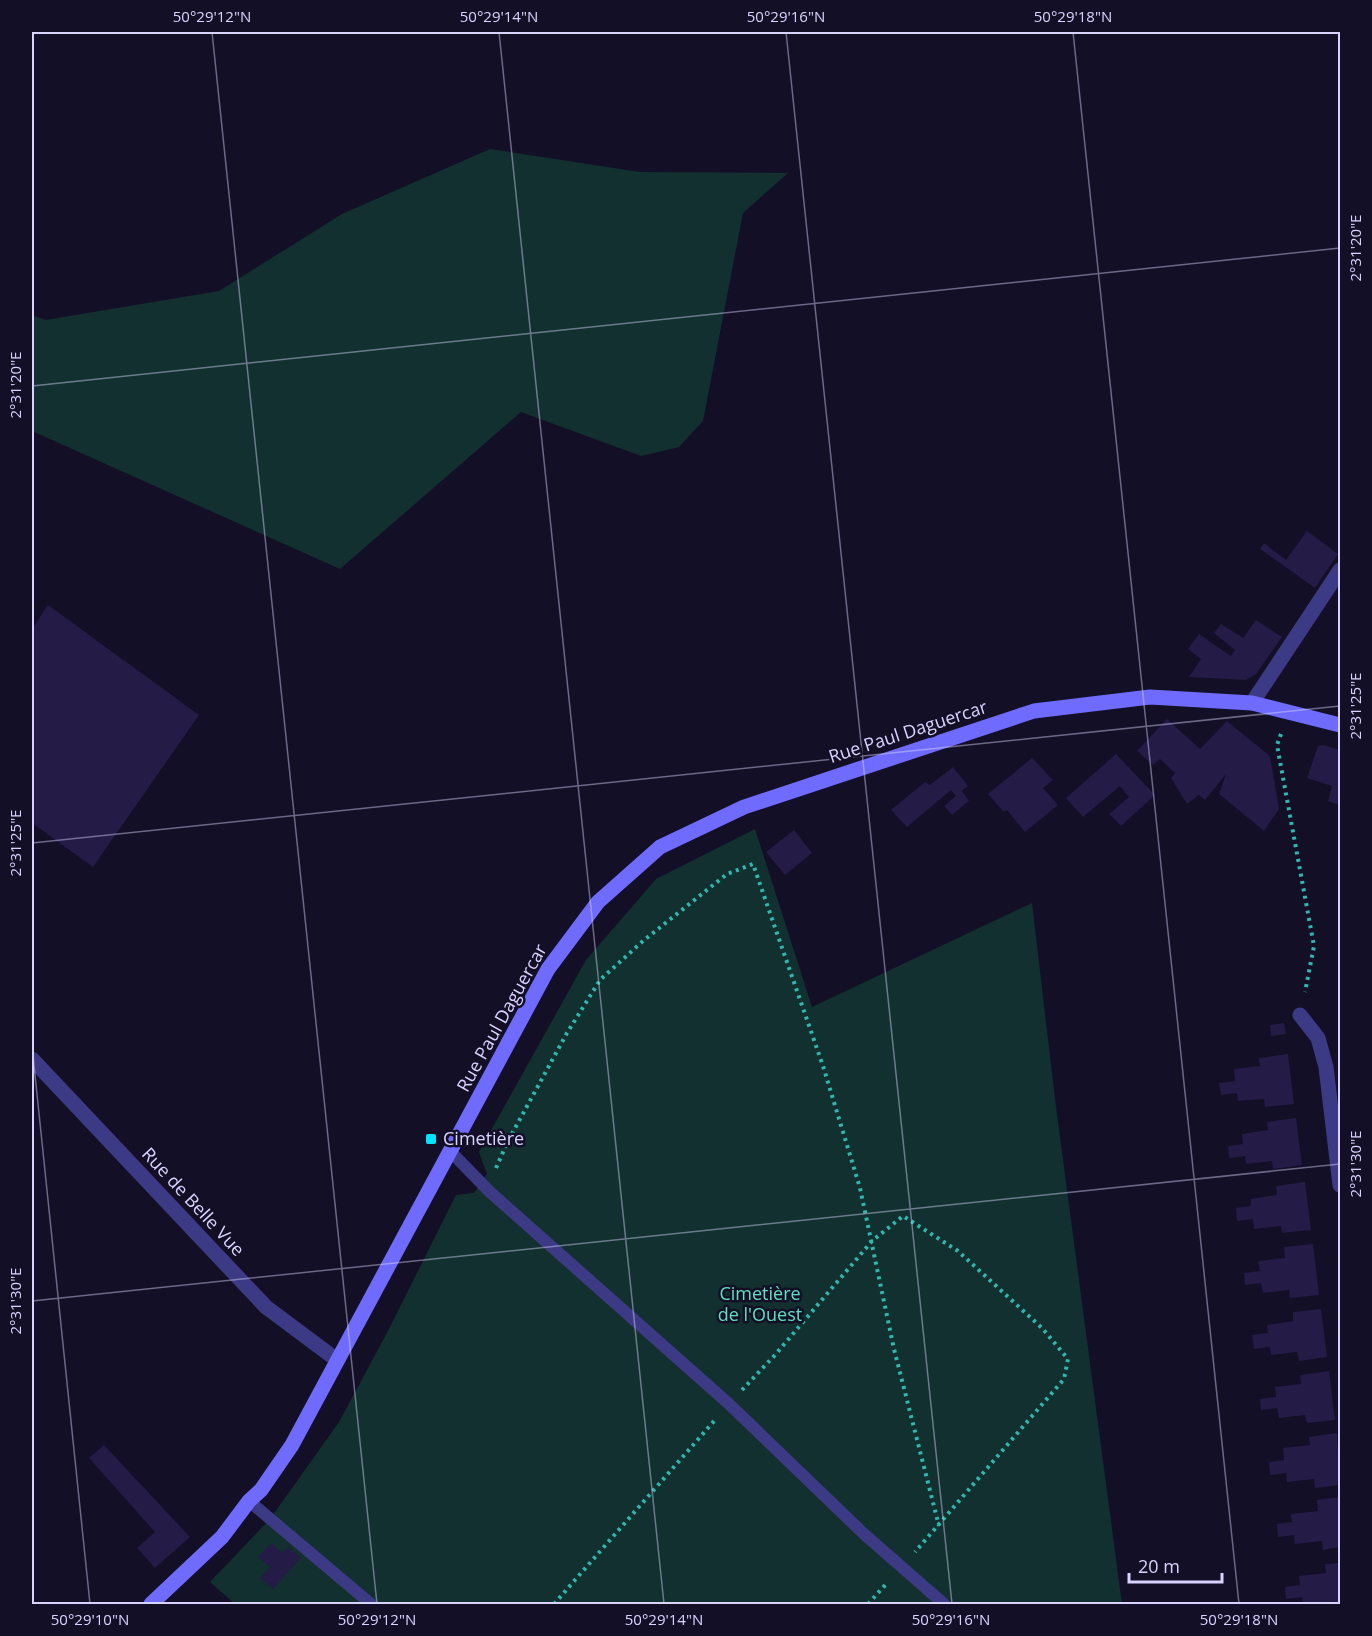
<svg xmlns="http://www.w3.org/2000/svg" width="1372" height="1636" viewBox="0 0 1372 1636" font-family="'Open Sans',sans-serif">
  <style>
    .green { fill: #12302f }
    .building { fill: #241b47 }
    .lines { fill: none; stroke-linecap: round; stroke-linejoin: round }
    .path { stroke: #2fb8b0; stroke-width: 4; stroke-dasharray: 3 4.5; stroke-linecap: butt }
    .lane { stroke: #3d3a85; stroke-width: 12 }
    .street { stroke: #3d3a85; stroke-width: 15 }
    .secondary { stroke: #6f6bff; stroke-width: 15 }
    .ticks { fill: none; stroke: #d9d4ff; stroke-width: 1.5; stroke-opacity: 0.45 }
    .poi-dot { fill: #00e5ff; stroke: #130f26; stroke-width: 2 }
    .labels { text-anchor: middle; stroke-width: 5; stroke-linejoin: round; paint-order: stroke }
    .street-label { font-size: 18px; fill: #d9d4ff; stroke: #130f26 }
    .poi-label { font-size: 18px; fill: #d9d4ff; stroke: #130f26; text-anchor: start }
    .park-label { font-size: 18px; fill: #5fe0c0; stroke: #130f26 }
    .neatline { fill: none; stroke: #d9d4ff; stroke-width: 2 }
    .ticks-label { font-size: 15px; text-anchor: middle; fill: #d9d4ff }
  </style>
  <rect width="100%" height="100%" fill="#130f26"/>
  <path class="green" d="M490,149L640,172L788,173L743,213L703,421L679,447L641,456L521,412L340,569L32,431V315L46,320L219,291L342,214Z
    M755,829L812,1007L1032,903L1056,1107L1122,1604H235L210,1582L270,1519L339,1422L389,1329L456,1195L474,1193L487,1174L479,1152L586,960L656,879Z"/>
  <path class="building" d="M1307,531L1338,554L1315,588L1260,549L1264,543L1286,560Z
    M48,605L199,715L93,867L32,823V629Z
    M1256,620L1282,637L1256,674L1246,680L1189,677L1201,659L1188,649L1199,634L1231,656L1235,650L1214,633L1217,629L1221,624L1243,638Z
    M1167,719L1200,749L1227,721L1270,756L1279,809L1264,831L1219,794L1226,774L1205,800L1199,795L1187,804L1171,778L1175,773L1160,759L1153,765L1137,751Z
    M1323,745L1340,750V805L1328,801L1332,786L1307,778L1318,746Z
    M1116,754L1155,795L1121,826L1109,814L1129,797L1120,786L1083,817L1066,798Z
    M1032,758L1053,780L1043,788L1058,805L1025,832L1007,810L1004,812L988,794Z
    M953,767L968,786L962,791L969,801L952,815L944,806L956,796L951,790L907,827L891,810L925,782L930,785Z
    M794,830L812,853L785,875L766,852Z
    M1284,1023L1286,1034L1271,1036L1270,1025Z
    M1288,1054L1294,1104L1265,1107L1264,1099L1238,1101L1237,1093L1221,1095L1219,1083L1235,1081L1234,1069L1260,1066L1259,1058Z
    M1296,1118L1302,1165L1273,1169L1272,1161L1246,1164L1245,1156L1229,1158L1228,1146L1243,1144L1242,1134L1268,1130L1267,1122Z
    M1305,1182L1311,1230L1282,1233L1281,1226L1254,1229L1253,1219L1237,1221L1236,1208L1251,1206V1199L1277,1195L1276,1186Z
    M1313,1244L1319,1295L1290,1298L1289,1290L1263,1293L1261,1283L1245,1285L1244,1273L1260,1271L1258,1261L1285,1258L1284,1247Z
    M1321,1309L1327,1357L1299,1361L1297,1352L1271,1355L1270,1347L1254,1349L1252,1335L1268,1333L1267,1325L1293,1321V1312Z
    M1329,1371L1335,1420L1307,1423L1305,1415L1279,1418L1277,1408L1261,1410L1260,1399L1276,1397L1275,1387L1301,1384L1300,1375Z
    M1337,1433L1340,1485L1315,1488L1314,1479L1287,1482L1286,1473L1270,1475L1269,1462L1284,1460L1283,1448L1310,1445L1309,1437Z
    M104,1445L190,1537L155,1568L137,1548L155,1532L89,1458Z
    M1340,1497V1547L1323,1550L1322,1541L1295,1544L1294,1535L1278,1537L1277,1524L1292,1522L1291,1514L1318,1511L1317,1500Z
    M271,1543L282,1553L288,1547L301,1558L273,1589L260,1578L270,1567L258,1557Z
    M1340,1563V1604H1303L1302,1597L1286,1599L1285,1587L1300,1585L1299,1576L1326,1573L1325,1564Z"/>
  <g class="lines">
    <path class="path" d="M1281,734L1277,745L1314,946L1305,992
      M496,1168L508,1141L567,1033L600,980L643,941L727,874L753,864L823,1066L860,1188L894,1349L939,1526
      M742,1390L775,1355L872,1241L903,1216L958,1251L1042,1328L1068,1359L1064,1379L915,1552
      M554,1604L715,1420
      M868,1604L888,1582"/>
    <path class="lane" d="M451,1152L490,1192L729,1404L864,1534L944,1604
      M249,1501L371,1604"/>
    <path class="street" d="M1252,703L1340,570
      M1300,1015L1318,1038L1326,1067L1340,1185
      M32,1059L266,1307L337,1360"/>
    <path class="secondary" d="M151,1604L222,1537L249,1501L261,1490L292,1445L548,969L598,902L660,847L744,807L1034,711L1150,697L1252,703L1340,725"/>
  </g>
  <path class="ticks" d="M212,32L377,1604M499,32L664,1604M786,32L952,1604M1073,32L1239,1604M32,386L1340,248M32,843L1340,706M32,1046L90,1604M32,1301L1340,1164"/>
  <rect class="poi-dot" x="425" y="1133" width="12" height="12" rx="3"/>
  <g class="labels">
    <g class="street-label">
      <text transform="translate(908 732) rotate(-18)" y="6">Rue Paul Daguercar</text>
      <text transform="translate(502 1018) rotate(-61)" y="6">Rue Paul Daguercar</text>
      <text transform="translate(193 1202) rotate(47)" y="6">Rue de Belle Vue</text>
    </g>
    <g class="poi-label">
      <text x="443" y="1145">Cimetière</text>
    </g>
    <g class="park-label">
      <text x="760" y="1300">Cimetière<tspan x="760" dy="21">de l'Ouest</tspan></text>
    </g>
  </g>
  <rect width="1372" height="1636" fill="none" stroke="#130f26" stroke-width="66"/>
  <path d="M1129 1573v9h93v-9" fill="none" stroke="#d9d4ff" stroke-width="3"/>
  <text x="1138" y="1573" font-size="18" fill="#d9d4ff" stroke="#130f26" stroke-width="4.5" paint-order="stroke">20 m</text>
  <rect x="33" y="33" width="1306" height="1570" class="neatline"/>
  <g class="ticks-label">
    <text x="212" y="22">50°29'12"N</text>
    <text x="499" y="22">50°29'14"N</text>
    <text x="786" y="22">50°29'16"N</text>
    <text x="1073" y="22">50°29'18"N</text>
    <text transform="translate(1356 248) rotate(-90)" y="5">2°31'20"E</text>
    <text transform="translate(16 385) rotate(-90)" y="5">2°31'20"E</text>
    <text transform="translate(1356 706) rotate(-90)" y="5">2°31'25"E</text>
    <text transform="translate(16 843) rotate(-90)" y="5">2°31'25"E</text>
    <text transform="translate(1356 1164) rotate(-90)" y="5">2°31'30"E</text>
    <text transform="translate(16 1301) rotate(-90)" y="5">2°31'30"E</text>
    <text x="90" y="1625">50°29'10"N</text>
    <text x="377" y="1625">50°29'12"N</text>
    <text x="664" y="1625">50°29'14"N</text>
    <text x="951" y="1625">50°29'16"N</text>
    <text x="1239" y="1625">50°29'18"N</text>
  </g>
</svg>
